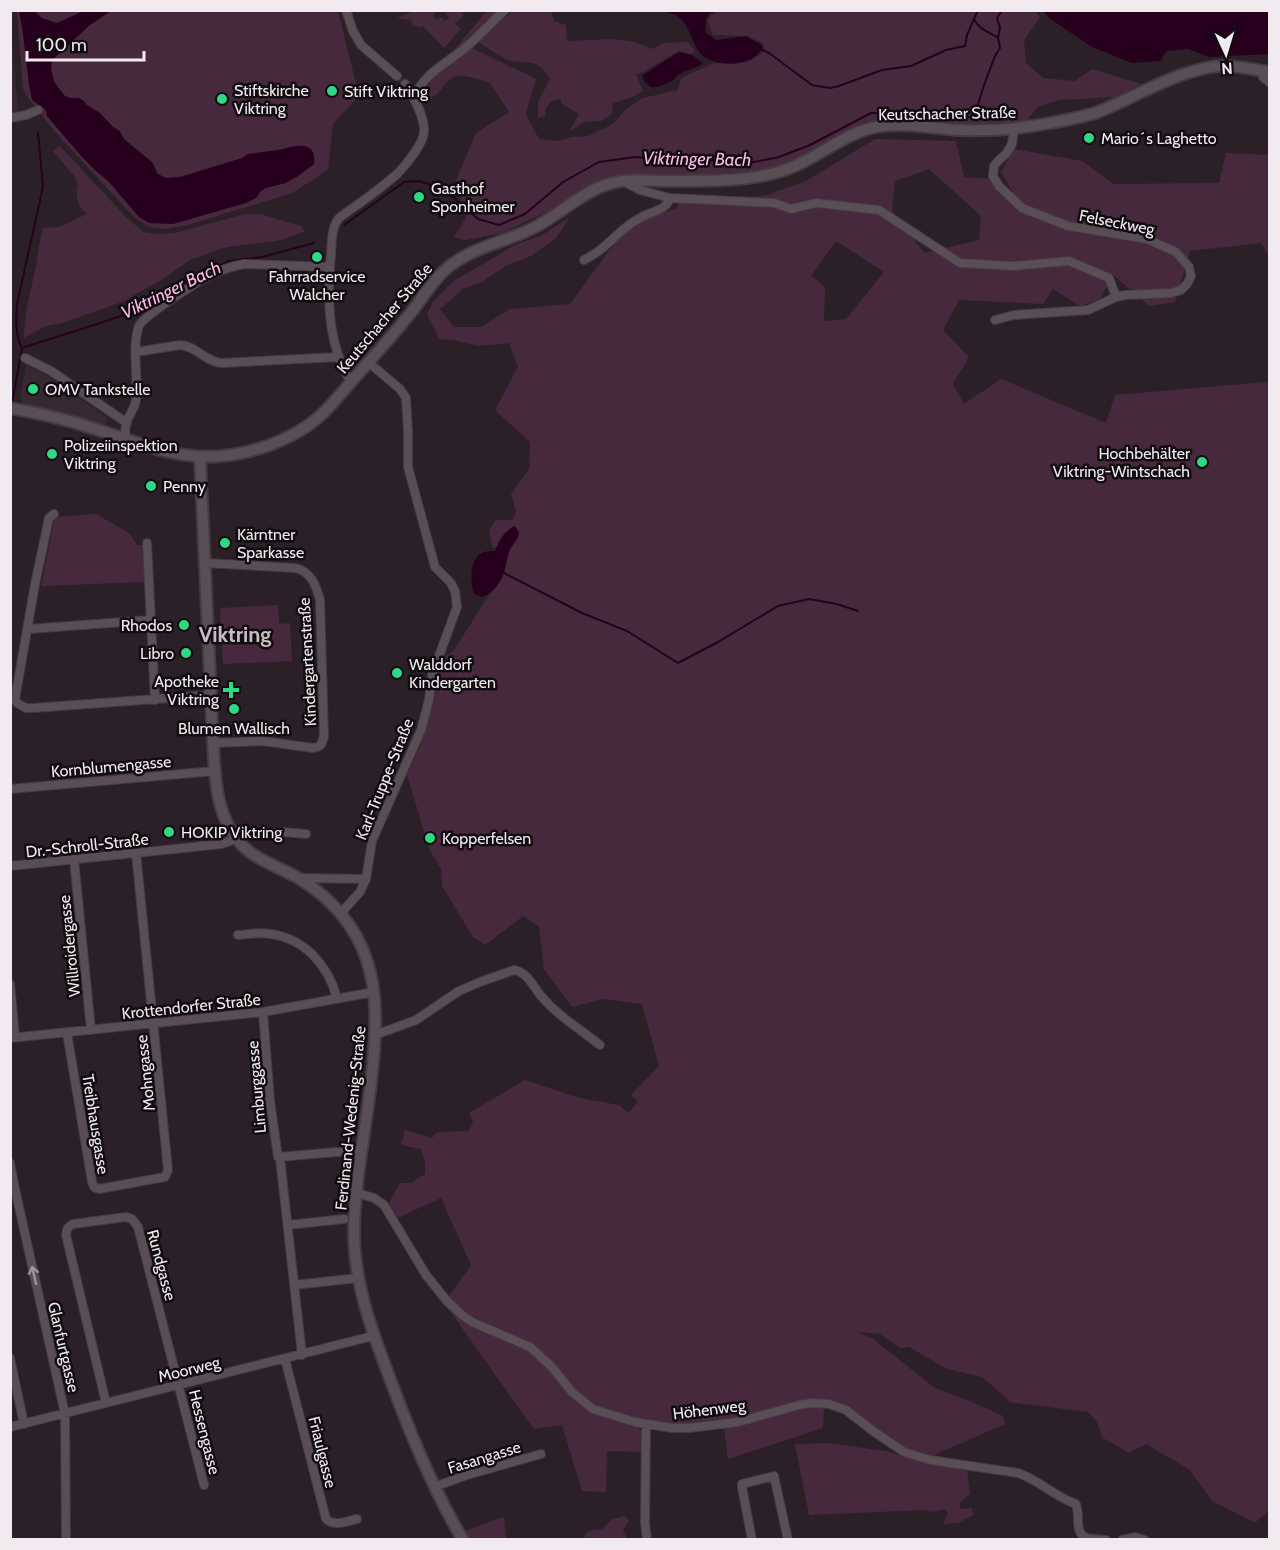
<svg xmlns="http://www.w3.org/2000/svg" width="1280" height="1550" viewBox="0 0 1280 1550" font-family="Cabin,sans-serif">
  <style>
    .built { fill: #382833 }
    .green { fill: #47293d; fill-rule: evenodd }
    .water { fill: #26001d }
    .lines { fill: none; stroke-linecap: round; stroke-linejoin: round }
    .stream { stroke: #26001d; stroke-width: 2 }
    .street-casing { stroke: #443b41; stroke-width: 10 }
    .secondary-casing { stroke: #443b41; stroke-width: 14 }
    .street { stroke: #5a4e56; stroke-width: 8 }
    .secondary { stroke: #5a4e56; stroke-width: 10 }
    .oneway { stroke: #9e949a }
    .poi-dot { fill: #30d883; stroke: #100c0f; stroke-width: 2 }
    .labels { text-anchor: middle; stroke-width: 5; stroke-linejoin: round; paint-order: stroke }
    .poi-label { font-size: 16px; fill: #f1eaee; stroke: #100c0f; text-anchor: start }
    .street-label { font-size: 16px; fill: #f1eaee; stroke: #100c0f }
    .water-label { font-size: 18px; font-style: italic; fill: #fcbbe6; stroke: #100c0f }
    .district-label { font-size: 22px; font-weight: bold; fill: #c8bac3; stroke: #100c0f }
  </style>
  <rect width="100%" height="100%" fill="#2b2027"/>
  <path class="built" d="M11,34L18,111L11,112H10Z
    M26,365L47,376L108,418L105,426L70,415L24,404L20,399Z"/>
  <path class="green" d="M416,10L435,11L433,17L437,20L441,17L445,21L449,18L446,13V11H461L464,16L455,23L461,29L444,48L423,26L420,28L418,26H413L411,20L397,18Z
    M551,10L554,21L566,25L567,41L612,39L635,42L653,49L663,43L688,42L695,50L692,54L678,51L644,72L636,74L643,91L630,98L613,103L612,114L600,121L584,122L569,132L579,114L562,104L560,99L551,101L545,110V116L538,118V102L550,79C536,55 527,66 508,60C498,56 488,48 478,42L494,26L514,11Z
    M718,10L1034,11L1040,17L1024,40L1026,63L1043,78L1075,81L1092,69L1141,84L1115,97L1059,100L1038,107L1026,121L965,124L880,122L796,161L760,171L719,173L698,176H622L502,233L465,240L454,237L466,218L456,180L476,133L509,112L490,83C476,79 458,70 447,82C439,91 441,93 429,99L424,95C427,78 458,58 472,48L536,79L526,114L539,139L557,141L573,137L588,136L613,124L627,108L643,98L678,90L681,78L714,63L734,64L750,61L764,52L763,43L746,36L713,35L707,20Z
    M17,11H338L359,96L333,124L328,170L292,193L188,225L164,229L153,228L144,224L131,214L56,133L31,102L23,89Z
    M487,11H500L454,52L453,51Z
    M875,139L956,141L964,177L991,179L1021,206L1001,172L1014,149L1082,161L1114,184L1219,183L1226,153L1269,155V256L1261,243L1190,251L1175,302L1149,306L1113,275L1100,299L1080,306L1053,289L1043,304L959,300L943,330L969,357L953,384L964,404L1001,379L1106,423L1115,395L1266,382L1269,385V1510L1255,1523L1212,1501L1190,1470L1146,1444L1129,1453L1103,1438L1097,1422L1088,1412L1009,1402L1005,1397L982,1377L947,1369L909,1347L900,1348L880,1334L857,1332L873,1339L935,1388L965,1399L1003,1416L1005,1424L932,1456L912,1451L898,1444L848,1408L837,1402L818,1399L797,1401L736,1418L676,1425L644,1421L618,1414L594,1404L578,1392L547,1356L532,1344L467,1314L449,1296L471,1265L441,1198L397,1218L389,1203L400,1183H411L425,1174V1162L421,1149L401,1145L405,1130L432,1138L437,1132L469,1131L473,1122L469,1113L525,1080L579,1098L619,1105L628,1113L638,1102L631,1095L659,1066L642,1004L603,999L572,1007L544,969L539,926L523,916L485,945L473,937L442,886L441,869L430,851L407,775L424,735L440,660L454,650L489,595L496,586L504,555L492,546L489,530L496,520H513L516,511L511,494L529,469L530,442L495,410L518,367L509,343L478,346L458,341L439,339L427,314L433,302L452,282L517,244L542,235L570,217L556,238L531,256L507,265L482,282L464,288L440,309L454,327H481L510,309L570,304L617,240L643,220L677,208L679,200L692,201L764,196L806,181ZM929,169L981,216L979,240L924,253L892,210L895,181ZM836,241L884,272L846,319L824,321L825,287L811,276Z
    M60,146L125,216L143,232L159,234L175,233L245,214H261L303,227L304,232L277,241L234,246L219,249L190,260L163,279L122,302L62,323L46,326L24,338C24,315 30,293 35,271C38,257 39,242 43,228L59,227L87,214C79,208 74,196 78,185L74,176L53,151Z
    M96,514L129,533L137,545H145V582L41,586L55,517Z
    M278,605L279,624L290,623L292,661L223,664L220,608Z
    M440,1297L463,1320L512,1341L535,1354L589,1410L612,1420L638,1427L641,1431V1452L607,1451L606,1492L582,1491L562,1425L534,1429Z
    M807,1407L824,1408L823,1428L728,1459L724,1427L749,1423Z
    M827,1443L886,1451L919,1461L967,1469L970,1494L959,1504L961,1509L972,1508L973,1515L958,1523L943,1524L948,1514L945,1509L933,1512L925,1510L809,1515L795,1444Z
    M625,1516L629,1520L623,1530L627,1539H585L584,1536L588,1531L602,1529L612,1519Z
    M504,1517L506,1539H470L464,1531Z"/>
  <path class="water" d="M19,11H35L42,18L57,23L83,11H111L90,25L52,60L51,70L55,83L65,96L70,98H78L83,100L87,105L100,113L113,127L120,131L124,139L152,162L158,174L166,178L180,177L242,158L248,154C258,153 268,151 278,150C294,146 317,138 314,164L298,176L286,183L266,188L260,192L256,198L246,203L173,224L149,223L139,217L109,182L96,171L82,157L52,122L47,116L46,110L32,100L29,85L23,34Z
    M664,11H713C705,16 705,24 706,33L716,40L746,36L763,46C756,67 716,68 702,55C691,44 691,25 677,16C673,14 668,12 664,11Z
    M1043,11H1269V54L1209,57L1188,49L1167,51L1160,61L1132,63L1092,47L1049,18Z
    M679,52L692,55L703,63L701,65L677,75L674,80L658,87H651L645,82L642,76L666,60Z
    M514,526C525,535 514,541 510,550C507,556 507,563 505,569C502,581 494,593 482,597L474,594C470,582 469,557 484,552C487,551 491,551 495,551C499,540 504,532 514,526Z"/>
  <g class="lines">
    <path class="stream" d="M974,19C980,31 989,31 998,38
      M761,49L769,53L812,85L830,88L839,86L882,70L911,66L946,50L965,46L967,35L978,10
      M344,225L404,182L419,181L435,186L453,197L478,219L499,225L525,214L563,182L599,162L635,157L690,161L725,160L750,163L779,157L810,145L871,113L974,117L984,85L995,56L1000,48L998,38L1000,28L997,18L1002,10
      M210,271L229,261L262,257L314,243
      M22,348C15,336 16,318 17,304L43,187L38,132
      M12,404L22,348C58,336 94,326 129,313C154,304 177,289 200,277
      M504,573L582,613L627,631L678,663L718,642L778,606L809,599L837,604L858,611"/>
    <defs>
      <path id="street" d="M346,10L353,31L361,45L397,76
        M1265,72L1263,77L1270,83
        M414,97C425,73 444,65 464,49C478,37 491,23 505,10
        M10,118L26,115L38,110
        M670,198L774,203L791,209L816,203L879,210L960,263L1014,266L1069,261L1109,278L1116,297
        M584,260C589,257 595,254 600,250C614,239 624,226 640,218C650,212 667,210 670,198L640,190L623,181
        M995,320L1014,315L1088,310L1116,297L1125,295L1171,293L1181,290L1187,284L1191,276L1189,267L1176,252L1147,239L1068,226L1022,208L999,186L993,176L994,166L999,160L1006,154L1012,144L1014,129
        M136,352L180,345C197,346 205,362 222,363L338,357
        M25,358L51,371L127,423
        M351,382C327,343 327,298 331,254C332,242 331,228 339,218C358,204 381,189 398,173C406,165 425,142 424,130C424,116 413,96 405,84
        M125,439C125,433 125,426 127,421C130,413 135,408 136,400C139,376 131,349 139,326C143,316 197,282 209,276C221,270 232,266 244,264L330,267
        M54,514L49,518L35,584L15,699L17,703L26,708H33L211,695
        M147,543L155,700
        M205,563L296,568C311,572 316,585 320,600L324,736C322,744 321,747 313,748L262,741L213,743
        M28,629L151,620
        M10,789L215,771
        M74,859L91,1030
        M10,866L222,844L247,835L283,832L306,834
        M299,878L366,879L372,841L421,730L429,700L432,675L457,607L455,591L451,583L435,567L408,467V432L406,398L400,389L368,362
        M341,913L360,892L366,879
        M238,935C249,934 261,932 271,934C305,939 328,965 337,998
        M10,984L15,1037
        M263,1012L270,1101L278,1157L361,1150
        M67,1033L92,1182L94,1187L99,1189L165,1177L168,1170L136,853
        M375,1035L416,1020L459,991L480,982L514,970C527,972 533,986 541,996C558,1016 580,1029 600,1045
        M10,1038L263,1012L374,992
        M280,1158L302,1355
        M10,1163L15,1189L65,1414L66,1540
        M357,1193L374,1198L384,1205L426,1275L447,1301L462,1315L472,1322L530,1347L551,1366L572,1392L593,1409L635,1422L672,1428H689L738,1422L799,1405L813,1403L829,1404L846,1410L873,1431L904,1452L930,1460L1018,1473C1039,1480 1055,1497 1076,1504C1078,1510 1078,1513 1078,1519C1077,1541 1090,1539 1106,1540
        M288,1225L344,1219
        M294,1285L358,1278
        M10,1358L24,1424
        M285,1359L326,1519C334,1527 347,1521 357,1519
        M106,1403L66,1235C67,1229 67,1227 73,1224L126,1217L132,1219L138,1227L204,1485
        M646,1424L645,1523L647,1540
        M10,1427L373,1336
        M434,1487L467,1475L541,1454
        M752,1540L742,1487V1484L774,1476L788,1540
        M1122,1540L1135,1537L1145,1540"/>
      <path id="secondary" d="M10,408C38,413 65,419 92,428C150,446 191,468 254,450C277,444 304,431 321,415C335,402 346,387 359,373C377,352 396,332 413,310C427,291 439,271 460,259C484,244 512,240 537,226C565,211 589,185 622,181C636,179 651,181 664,181C701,181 740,182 775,173C812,164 840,134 876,127C901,122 935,129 960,130C990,131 1020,129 1050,123C1066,120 1083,117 1098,112C1128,100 1156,83 1187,73C1199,70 1209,66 1221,66C1237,65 1254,70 1270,72
        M200,458L213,743C215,770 215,798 227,823C244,859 269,861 300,879C331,898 356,926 367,961C378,994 376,1030 373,1064C368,1120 355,1175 354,1231C354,1288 375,1339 395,1392C414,1443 435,1493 463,1540"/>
    </defs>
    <use href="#street" class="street-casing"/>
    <use href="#secondary" class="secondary-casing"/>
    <use href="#street" class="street"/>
    <use href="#secondary" class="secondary"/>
  </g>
  <defs><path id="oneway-shaft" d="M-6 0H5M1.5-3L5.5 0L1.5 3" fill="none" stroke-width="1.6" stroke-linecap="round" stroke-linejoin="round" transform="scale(1.5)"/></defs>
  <use class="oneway" href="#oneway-shaft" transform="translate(34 1275) rotate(-103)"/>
  <g class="poi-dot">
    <circle cx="332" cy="91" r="6"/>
    <circle cx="222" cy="99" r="6"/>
    <circle cx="1089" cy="138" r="6"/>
    <circle cx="419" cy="197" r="6"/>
    <circle cx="317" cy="257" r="6"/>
    <circle cx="33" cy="389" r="6"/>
    <circle cx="52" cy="454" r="6"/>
    <circle cx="1202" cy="462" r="6"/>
    <circle cx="151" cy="486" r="6"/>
    <circle cx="225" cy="543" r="6"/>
    <circle cx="184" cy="625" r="6"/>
    <circle cx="186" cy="653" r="6"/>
    <circle cx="397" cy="673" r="6"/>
    <path d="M228 681h6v6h6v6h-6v6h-6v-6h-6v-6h6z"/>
    <circle cx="234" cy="709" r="6"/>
    <circle cx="169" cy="832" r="6"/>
    <circle cx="430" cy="838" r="6"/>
  </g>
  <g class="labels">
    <g class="poi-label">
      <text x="234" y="96">Stiftskirche<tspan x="234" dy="18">Viktring</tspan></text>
      <text x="344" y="97">Stift Viktring</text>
      <text x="1101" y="144">Mario´s Laghetto</text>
      <text x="431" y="194">Gasthof<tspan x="431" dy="18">Sponheimer</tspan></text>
      <text x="317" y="282" text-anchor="middle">Fahrradservice<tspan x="317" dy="18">Walcher</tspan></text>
      <text x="45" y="395">OMV Tankstelle</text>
      <text x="64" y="451">Polizeiinspektion<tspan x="64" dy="18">Viktring</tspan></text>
      <text x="1190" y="459" text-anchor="end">Hochbehälter<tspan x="1190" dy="18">Viktring-Wintschach</tspan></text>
      <text x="163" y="492">Penny</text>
      <text x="237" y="540">Kärntner<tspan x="237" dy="18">Sparkasse</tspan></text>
      <text x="172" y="631" text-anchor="end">Rhodos</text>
      <text x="174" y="659" text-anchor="end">Libro</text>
      <text x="409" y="670">Walddorf<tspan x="409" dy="18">Kindergarten</tspan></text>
      <text x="219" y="687" text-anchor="end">Apotheke<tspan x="219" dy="18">Viktring</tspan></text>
      <text x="234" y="734" text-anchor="middle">Blumen Wallisch</text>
      <text x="181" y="838">HOKIP Viktring</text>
      <text x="442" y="844">Kopperfelsen</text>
    </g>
    <g class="street-label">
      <text transform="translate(947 113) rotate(-1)" y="6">Keutschacher Straße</text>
      <text transform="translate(1117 222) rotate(11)" y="6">Felseckweg</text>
      <text transform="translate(384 318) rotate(-50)" y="6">Keutschacher Straße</text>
      <text transform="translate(307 662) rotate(-93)" y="6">Kindergartenstraße</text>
      <text transform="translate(111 766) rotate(-5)" y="6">Kornblumengasse</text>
      <text transform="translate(384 779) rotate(-68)" y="6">Karl-Truppe-Straße</text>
      <text transform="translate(87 845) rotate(-6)" y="6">Dr.-Schroll-Straße</text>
      <text transform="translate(69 946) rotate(-96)" y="6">Willroidergasse</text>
      <text transform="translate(191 1006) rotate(-6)" y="6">Krottendorfer Straße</text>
      <text transform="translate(145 1073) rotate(-96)" y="6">Mohngasse</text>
      <text transform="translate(256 1087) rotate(-95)" y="6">Limburggasse</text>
      <text transform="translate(350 1118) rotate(-84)" y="6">Ferdinand-Wedenig-Straße</text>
      <text transform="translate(96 1124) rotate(81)" y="6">Treibhausgasse</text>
      <text transform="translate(162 1265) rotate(75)" y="6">Rundgasse</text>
      <text transform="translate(64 1347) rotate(77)" y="6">Glanfurtgasse</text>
      <text transform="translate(189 1369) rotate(-14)" y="6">Moorweg</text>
      <text transform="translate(709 1409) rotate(-7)" y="6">Höhenweg</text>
      <text transform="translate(205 1432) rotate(76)" y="6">Hessengasse</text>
      <text transform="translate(323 1452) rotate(76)" y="6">Friaulgasse</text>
      <text transform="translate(484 1457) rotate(-17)" y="6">Fasangasse</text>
    </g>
    <g class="water-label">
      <text transform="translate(697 159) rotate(1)" y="6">Viktringer Bach</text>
      <text transform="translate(171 290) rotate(-26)" y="6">Viktringer Bach</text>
    </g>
    <g class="district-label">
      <text x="235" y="642">Viktring</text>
    </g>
  </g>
  <rect width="1280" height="1550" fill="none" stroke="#f1eaee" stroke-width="24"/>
  <g transform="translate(1226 54) rotate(176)" stroke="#100c0f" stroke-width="4.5" paint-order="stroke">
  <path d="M0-4.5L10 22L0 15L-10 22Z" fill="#f1eaee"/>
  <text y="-9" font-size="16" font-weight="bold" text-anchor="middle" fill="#f1eaee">N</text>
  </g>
  <path d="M27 51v9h117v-9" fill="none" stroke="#f1eaee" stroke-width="3"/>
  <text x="36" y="51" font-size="18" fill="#f1eaee" stroke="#100c0f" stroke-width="4.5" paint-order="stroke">100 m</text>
</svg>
